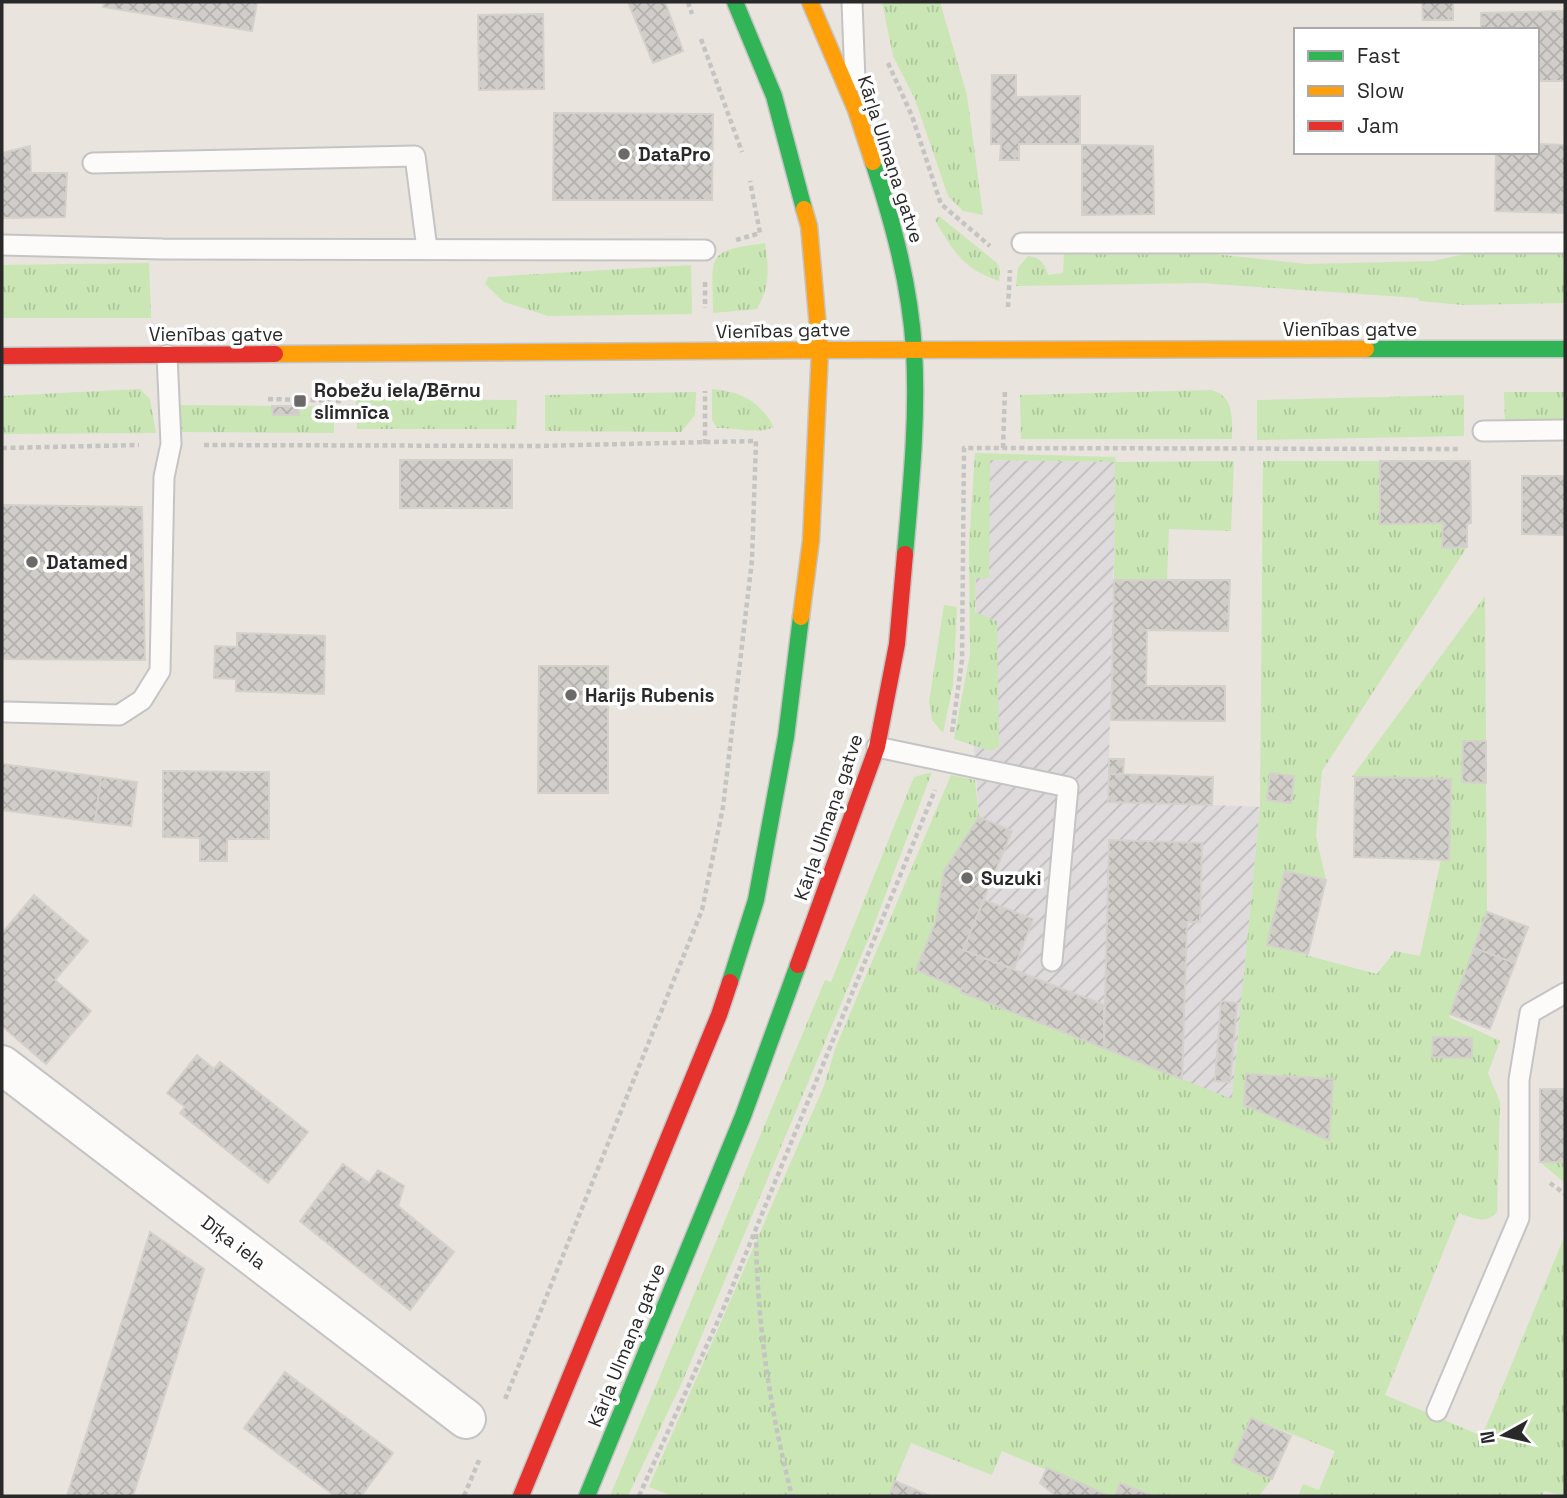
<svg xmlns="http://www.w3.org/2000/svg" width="1567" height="1498" viewBox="0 0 1567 1498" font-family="'Space Grotesk',sans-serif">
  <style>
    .industrial { fill: url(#industrial-furrows) }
    .grass { fill: url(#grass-tufts); fill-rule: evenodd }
    .building { fill: url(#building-cross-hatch); stroke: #d4d0cb; stroke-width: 2 }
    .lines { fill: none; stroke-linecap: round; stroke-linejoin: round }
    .lane-casing { stroke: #c5c4c4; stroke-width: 23 }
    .street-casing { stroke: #c5c4c4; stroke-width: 42 }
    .fast-casing { stroke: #c5c4c4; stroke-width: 19 }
    .slow-casing { stroke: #c5c4c4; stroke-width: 19 }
    .jam-casing { stroke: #c5c4c4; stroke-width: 19 }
    .path { stroke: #c4c4c3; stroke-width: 4.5; stroke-dasharray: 5 3.5; stroke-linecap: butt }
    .lane { stroke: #fcfbfa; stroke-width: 19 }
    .street { stroke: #fcfbfa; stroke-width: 38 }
    .fast { stroke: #30b455; stroke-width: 16 }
    .slow { stroke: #ff9f0a; stroke-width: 16 }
    .jam { stroke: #e5322d; stroke-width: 16 }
    .poi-dot { fill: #6c6a68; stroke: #fff; stroke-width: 2.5 }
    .labels { text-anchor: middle; stroke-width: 7; stroke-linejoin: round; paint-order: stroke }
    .poi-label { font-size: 19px; font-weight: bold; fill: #292929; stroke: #fff; text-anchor: start }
    .street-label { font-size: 19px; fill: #292929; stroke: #fff }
  </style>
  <defs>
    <pattern id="industrial-furrows" width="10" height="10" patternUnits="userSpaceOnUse" patternTransform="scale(1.75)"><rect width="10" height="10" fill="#dfdbdd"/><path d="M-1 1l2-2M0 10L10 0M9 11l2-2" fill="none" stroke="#bfbcbe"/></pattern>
    <pattern id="grass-tufts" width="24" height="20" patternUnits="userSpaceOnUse" patternTransform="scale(1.75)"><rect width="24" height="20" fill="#c9e6b4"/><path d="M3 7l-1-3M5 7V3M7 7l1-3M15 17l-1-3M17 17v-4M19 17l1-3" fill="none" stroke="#adc59b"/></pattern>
    <pattern id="building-cross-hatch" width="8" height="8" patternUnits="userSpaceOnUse" patternTransform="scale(1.75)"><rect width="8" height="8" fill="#d1ceca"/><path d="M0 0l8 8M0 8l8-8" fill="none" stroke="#b3b1ae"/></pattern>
  </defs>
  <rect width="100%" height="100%" fill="#e9e4de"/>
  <path class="industrial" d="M989,460L1116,462L1108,801L1260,807L1232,1100L961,992L916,970L936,921L944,871L979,817L974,747L976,577H989Z"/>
  <path class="grass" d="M882,2H940L967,95L983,215L963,211L948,196L915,99L893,56Z
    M939,216L997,263L1000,270L999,281C963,269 954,252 935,220Z
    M765,243C769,269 770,286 757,309L713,313C713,255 703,251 765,243Z
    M1084,253L1214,254L1306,264L1433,261L1465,254H1563L1565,303L1463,305L1419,301L1418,298L1201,283L1016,286L1018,268L1028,256C1040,257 1045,264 1048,275L1063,273L1064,254Z
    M149,263L151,318H3L2,265Z
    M691,265L692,314L548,316L504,302L485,284L488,277Z
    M140,389L150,399L156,433L2,434V396Z
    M712,389C742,392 759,401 774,427C755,435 737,427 717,428L712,420Z
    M1211,390C1235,396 1232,420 1232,439H1021L1020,395Z
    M696,392L695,415L681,432L545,431V395Z
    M1504,392H1565V420L1505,421Z
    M1464,395V436L1257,440V400Z
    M356,399L517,400L516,429H357Z
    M180,405L272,406L299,414L298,406H334V433L180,432Z
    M975,453L1115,457L1116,462L1234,461L1231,531L1169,529L1167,580H1114L1115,462L990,460L989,578H976L975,612L997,621L999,746L991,751L954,739L970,654L969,544Z
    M1263,461H1380V524L1443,523V547H1467L1322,771L1316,836L1326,880L1285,871L1267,945L1377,974L1395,951L1420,956L1441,860H1449L1451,780L1352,777L1485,596L1486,741L1462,782L1486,783L1487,912L1449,1017L1500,1041L1488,1073L1500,1102L1497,1212C1486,1225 1473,1218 1459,1213L1385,1395L1482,1436L1565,1235V1496L1544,1491L1542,1496H1298L1303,1484L1319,1490L1335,1451L1251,1418L1232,1462L1272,1479L1259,1496H1153L1120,1483L1115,1496H1109L1002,1451L992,1475L911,1443L889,1496H672L649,1487L824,1086L835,1049L951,775L975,780L979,817L944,871L936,921L916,970L961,989V992L1232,1099L1260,807ZM1270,774L1294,777L1291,802L1267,800ZM1433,1038H1472V1058L1433,1057ZM1247,1074L1333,1079L1329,1140L1244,1105Z
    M944,605L957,607L953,685L943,733L932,720L929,702Z
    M932,772L872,930L683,1380L628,1496H610L825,980L831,982L914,777Z
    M1540,1162H1565V1183Z"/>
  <path class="building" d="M104,2H257L252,31L103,7Z
    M628,2H665L683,51L653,63Z
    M1422,2H1453V20H1423Z
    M1565,11V81H1537V30H1481V13Z
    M543,14L544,89L479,90L478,15Z
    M992,75H1016V97L1080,96V144H1019V160H1000L1001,144H991Z
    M554,113L713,114L712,200H553Z
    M1537,144L1565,145V213L1495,211L1496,152H1537Z
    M1082,145L1153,146L1154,214L1082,215Z
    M30,146L31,173H67L65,217L2,218V153Z
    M272,406H298L299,415H273Z
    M400,460H512V508H400Z
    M1380,461H1470L1471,523L1467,524V547L1442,548L1443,523L1380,524Z
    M1522,476H1565V535L1522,534Z
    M2,505L142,507L145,660L2,659Z
    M1114,580H1230L1228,631L1147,630L1146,686H1225V721L1111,720Z
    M237,633L325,636L324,694L236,691V679L214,678L215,646L237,647Z
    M539,666H608V793H538Z
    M1463,741H1486V783L1462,782Z
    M1109,759H1124L1123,775L1109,774Z
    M2,764L101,777L95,822L2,810Z
    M163,771L269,772V839H227V861H200V838L163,837Z
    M1270,773L1294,776L1291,803L1267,800Z
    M1109,774L1213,777L1212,805L1108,802Z
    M101,777L137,782L131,826L95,822Z
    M1355,777L1451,779L1449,860L1354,857Z
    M979,817L1012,831L963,950L1104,1005V1048L961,992V989L916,970L936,921L944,871Z
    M1109,840L1202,843L1200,922H1187L1182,1079L1104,1048Z
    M1285,871L1326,880L1308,954L1267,945Z
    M34,895L88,941L55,980L91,1011L46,1064L2,1026V933Z
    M984,900L1033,919L1014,969L963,950Z
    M1487,912L1528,927L1515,963L1474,948Z
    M1474,948L1515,963L1490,1029L1450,1014Z
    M1221,1001L1237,1003L1230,1082L1215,1081Z
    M1433,1037L1472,1038V1058L1432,1057Z
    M197,1055L214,1069L220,1062L308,1132L268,1183L180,1113L185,1107L167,1093Z
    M1246,1074L1333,1079L1329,1140L1244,1105Z
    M1540,1089H1565V1162H1540Z
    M343,1164L369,1183L378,1170L404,1186L398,1206L454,1252L410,1310L300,1221Z
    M150,1232L204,1269L133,1496H67Z
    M285,1372L393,1453L361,1496H335L244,1428Z
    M1251,1418L1291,1436L1272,1479L1232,1462Z
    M1047,1468L1109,1496H1056L1040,1483Z
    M895,1481L930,1496H889Z
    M1120,1483L1153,1496H1115Z"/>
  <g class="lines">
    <defs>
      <path id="lane" d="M852,2L855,81
        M93,163L415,156L427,249
        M1022,243H1565
        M2,245L163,249L705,250
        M1483,431L1565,430
        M6,712L119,715L142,700L160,671L164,477L171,444L167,355
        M877,747L1068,787L1052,961
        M1437,1411L1519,1218V1080L1530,1013L1565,993"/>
      <path id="street" d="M2,1065L466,1419"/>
      <path id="fast" d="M735,2L774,96L804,209
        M873,162C893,223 910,285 914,350C918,418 911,486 905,554
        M1366,349H1565
        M730,982L756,900L786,737L801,617
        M587,1496L743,1116L798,965"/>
      <path id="slow" d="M810,2L856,110L873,162
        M820,350L1366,349
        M275,354L820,350
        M801,617L811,540L820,350L809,226L804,209"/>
      <path id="jam" d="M2,356L275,354
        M798,965L877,747L897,644L905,554
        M521,1496L719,1015L730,982"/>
    </defs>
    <use href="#lane" class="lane-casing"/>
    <use href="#street" class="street-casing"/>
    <use href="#fast" class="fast-casing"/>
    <use href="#slow" class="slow-casing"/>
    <use href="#jam" class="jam-casing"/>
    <path class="path" d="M688,2L692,14
      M701,39L742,152
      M888,63L912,116L941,204L990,246
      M736,240L760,233L750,181
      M705,282V308
      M1008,307L1010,270
      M268,399L344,401
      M705,444V391
      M204,445L536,446L756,441L752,560L723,807L702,910L504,1402
      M2,448L139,445
      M1003,448L1005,389
      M952,732L962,660L964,448L1459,449
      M1550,1183L1565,1194
      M756,1234C757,1324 770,1410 792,1496
      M464,1496L480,1458
      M639,1496L724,1307L935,790"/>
    <use href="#lane" class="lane"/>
    <use href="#street" class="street"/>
    <use href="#fast" class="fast"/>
    <use href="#slow" class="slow"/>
    <use href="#jam" class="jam"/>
  </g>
  <g class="poi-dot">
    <circle cx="624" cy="154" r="7"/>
    <rect x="293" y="394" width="14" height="14" rx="3.5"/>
    <circle cx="32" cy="562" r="7"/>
    <circle cx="571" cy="695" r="7"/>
    <circle cx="967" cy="878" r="7"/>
  </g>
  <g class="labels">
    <g class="poi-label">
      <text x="638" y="161">DataPro</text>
      <text x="314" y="397">Robežu iela/Bērnu<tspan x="314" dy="22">slimnīca</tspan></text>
      <text x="46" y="569">Datamed</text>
      <text x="585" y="702">Harijs Rubenis</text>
      <text x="981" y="885">Suzuki</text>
    </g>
    <g class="street-label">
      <text transform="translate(891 159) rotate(72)" y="7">Kārļa Ulmaņa gatve</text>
      <text x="1350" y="336">Vienības gatve</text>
      <text transform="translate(783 330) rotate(-1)" y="7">Vienības gatve</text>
      <text x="216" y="341">Vienības gatve</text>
      <text transform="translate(828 817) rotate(-71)" y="7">Kārļa Ulmaņa gatve</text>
      <text transform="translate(234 1242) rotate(37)" y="7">Dīķa iela</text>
      <text transform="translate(626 1345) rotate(-68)" y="7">Kārļa Ulmaņa gatve</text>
    </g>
  </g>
  <rect width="1567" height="1498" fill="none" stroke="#292929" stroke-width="7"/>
  <rect x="1294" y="28" width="245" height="126" fill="#ffffff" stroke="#a9a9a9" stroke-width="2"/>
  <rect x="1308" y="51" width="35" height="10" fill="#30b455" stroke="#a9a9a9" stroke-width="2"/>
  <text x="1357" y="63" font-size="21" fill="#292929">Fast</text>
  <rect x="1308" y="86" width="35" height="10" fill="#ff9f0a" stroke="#a9a9a9" stroke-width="2"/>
  <text x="1357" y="98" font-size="21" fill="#292929">Slow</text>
  <rect x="1308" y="121" width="35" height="10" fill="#e5322d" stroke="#a9a9a9" stroke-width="2"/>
  <text x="1357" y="133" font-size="21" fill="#292929">Jam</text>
  <g transform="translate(1504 1435) rotate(262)" stroke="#ffffff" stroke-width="5" paint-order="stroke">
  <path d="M0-5L12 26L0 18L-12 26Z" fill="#292929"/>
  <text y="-10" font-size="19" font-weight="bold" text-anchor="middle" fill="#292929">N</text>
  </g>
</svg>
